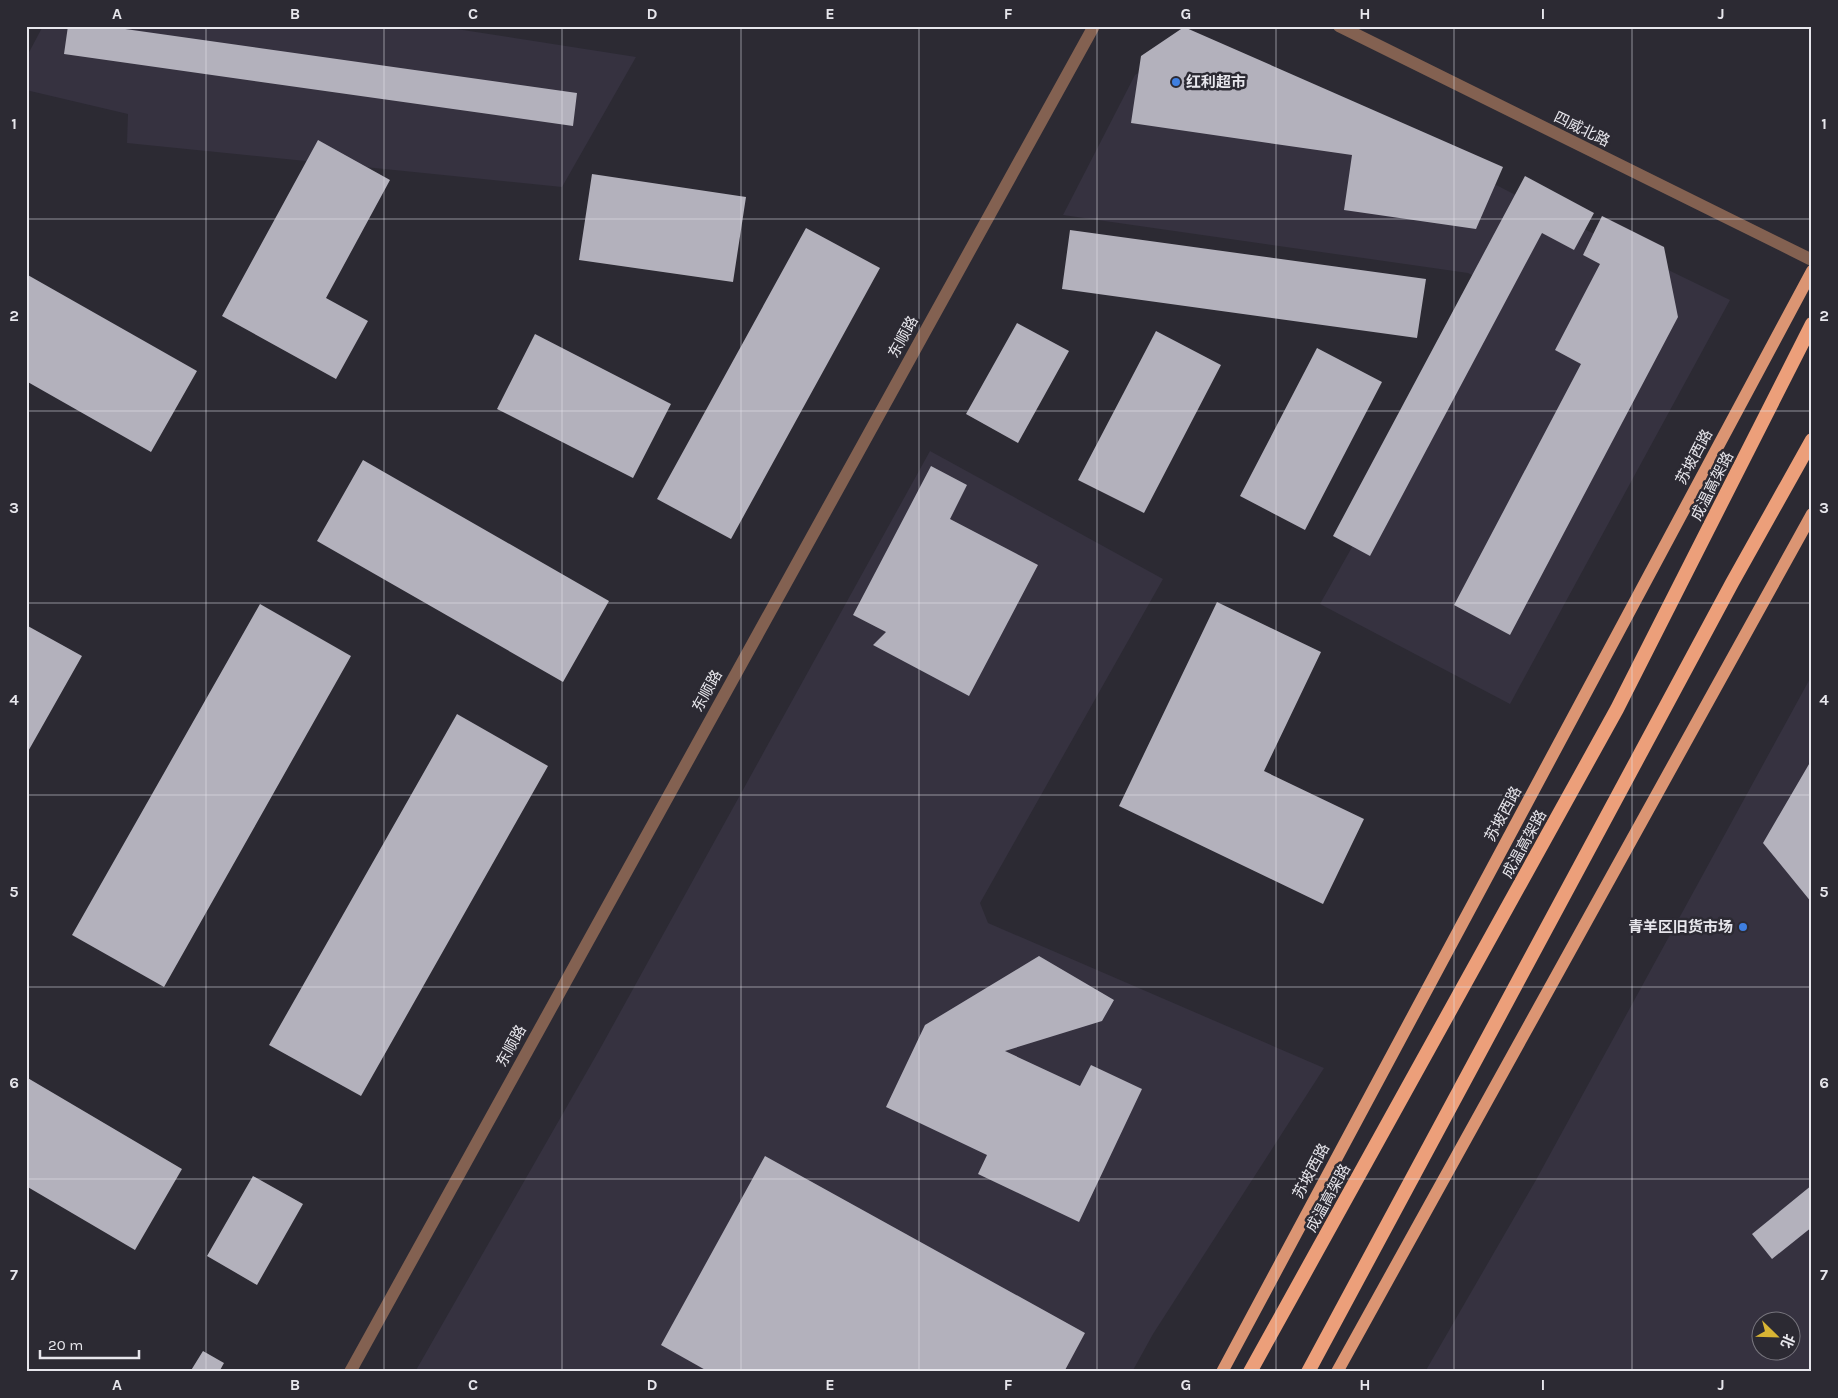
<svg xmlns="http://www.w3.org/2000/svg" width="1838" height="1398" viewBox="0 0 1838 1398" font-family="Karla,'Noto Sans SC',sans-serif">
  <style>
    .built { fill: #363240; fill-rule: evenodd }
    .building { fill: #b3b1bc }
    .lines { fill: none; stroke-linecap: round; stroke-linejoin: round }
    .minor { stroke: #836151; stroke-width: 12 }
    .primary { stroke: #db9573; stroke-width: 12 }
    .trunk { stroke: #ec9f7a; stroke-width: 14 }
    .grid { fill: none; stroke: #e7e6ec; stroke-width: 1; stroke-opacity: 0.55 }
    .shop-dot { fill: #3f7fe0; stroke: #2c2a33; stroke-width: 2 }
    .labels { text-anchor: middle; stroke-width: 5; stroke-linejoin: round; paint-order: stroke }
    .poi-label { font-size: 15px; font-weight: bold; fill: #e7e6ec; stroke: #2c2a33; text-anchor: start }
    .street-label { font-size: 15px; fill: #e7e6ec; stroke: #2c2a33 }
    .neatline { fill: none; stroke: #e7e6ec; stroke-width: 2 }
    .grid-label { font-size: 16px; text-anchor: middle; font-weight: bold; fill: #e7e6ec }
  </style>
  <rect width="100%" height="100%" fill="#2c2a33"/>
  <path class="built" d="M43,26H437L636,57L562,187L127,143L128,114L26,90V58Z
    M1202,35L1543,209L1730,300L1510,704L1320,604L1498,288L1468,273L1063,215L1135,75Z
    M930,451L1163,579L980,903L988,923L1324,1068L1153,1334L1132,1372H415L601,1047Z
    M1812,675V1372H1425L1536,1180ZM1760,1320H1790V1350H1760Z"/>
  <path class="building" d="M68,26H104L577,93L573,126L64,54Z
    M1184,27L1503,167L1476,229L1344,210L1352,155L1131,123L1141,56Z
    M318,140L390,180L326,298L368,321L336,379L222,316Z
    M592,174L746,197L733,282L579,260Z
    M1525,176L1594,213L1574,250L1542,233L1370,556L1333,536Z
    M1602,216L1664,247L1678,317L1510,635L1454,605L1581,364L1555,350L1600,264L1583,255Z
    M806,228L880,268L731,539L657,499Z
    M1070,230L1426,279L1417,338L1062,289Z
    M26,274L197,371L151,452L26,381Z
    M1017,323L1069,351L1018,443L966,414Z
    M1156,331L1221,365L1144,513L1078,480Z
    M535,334L671,404L633,478L497,409Z
    M1317,348L1382,382L1305,530L1240,496Z
    M363,460L609,601L563,682L317,541Z
    M931,466L967,485L950,519L1038,565L969,696L873,645L886,632L853,615Z
    M1217,602L1321,652L1264,771L1364,819L1323,904L1119,806Z
    M260,604L351,656L164,987L72,935Z
    M26,625L82,656L26,755Z
    M457,714L548,766L361,1096L269,1045Z
    M1812,759V903L1763,843Z
    M1039,956L1114,1000L1102,1021L1005,1051L1080,1086L1091,1065L1142,1089L1079,1222L978,1174L987,1155L886,1107L925,1025Z
    M26,1077L182,1169L135,1250L26,1186Z
    M765,1156L1085,1333L1064,1372H709L661,1345Z
    M253,1176L303,1204L257,1285L207,1256Z
    M1812,1185V1227L1772,1259L1752,1234Z
    M203,1351L224,1363L219,1372H190Z"/>
  <g class="lines">
    <path class="minor" d="M1339,26L1812,260
      M350,1372L1094,26"/>
    <path class="primary" d="M1222,1372L1812,271
      M1337,1372L1812,514"/>
    <path class="trunk" d="M1250,1372L1617,709L1812,324
      M1308,1372L1732,583L1812,440"/>
  </g>
  <path class="grid" d="M206,26V1372M384,26V1372M562,26V1372M741,26V1372M919,26V1372M1097,26V1372M1276,26V1372M1454,26V1372M1632,26V1372M26,219H1812M26,411H1812M26,603H1812M26,795H1812M26,987H1812M26,1179H1812"/>
  <g class="shop-dot">
    <circle cx="1176" cy="82" r="5"/>
    <circle cx="1743" cy="927" r="5"/>
  </g>
  <g class="labels">
    <g class="poi-label">
      <text x="1186" y="87">红利超市</text>
      <text x="1733" y="932" text-anchor="end">青羊区旧货市场</text>
    </g>
    <g class="street-label">
      <text transform="translate(1582 129) rotate(26)" y="5">四威北路</text>
      <text transform="translate(903 337) rotate(-61)" y="5">东顺路</text>
      <text transform="translate(1694 457) rotate(-62)" y="5">苏坡西路</text>
      <text transform="translate(1712 486) rotate(-63)" y="5">成温高架路</text>
      <text transform="translate(707 691) rotate(-61)" y="5">东顺路</text>
      <text transform="translate(1503 814) rotate(-62)" y="5">苏坡西路</text>
      <text transform="translate(1524 844) rotate(-61)" y="5">成温高架路</text>
      <text transform="translate(511 1046) rotate(-61)" y="5">东顺路</text>
      <text transform="translate(1311 1171) rotate(-62)" y="5">苏坡西路</text>
      <text transform="translate(1328 1198) rotate(-61)" y="5">成温高架路</text>
    </g>
  </g>
  <rect width="1838" height="1398" fill="none" stroke="#2c2a33" stroke-width="55"/>
  <g transform="translate(1776 1336) rotate(113)"><circle r="24" fill="#2c2a33" stroke="#77757d"/>
  <path d="M0-4L9 19L0 12L-9 19Z" fill="#d8b434"/>
  <text y="-8" font-size="14" font-weight="bold" text-anchor="middle" fill="#e7e6ec">北</text>
  </g>
  <path d="M40 1350v8h99v-8" fill="none" stroke="#e7e6ec" stroke-width="2.5"/>
  <text x="48" y="1350" font-size="15" fill="#e7e6ec" stroke="#2c2a33" stroke-width="4" paint-order="stroke">20 m</text>
  <rect x="28" y="28" width="1782" height="1342" class="neatline"/>
  <g class="grid-label">
    <text x="117" y="19">A</text>
    <text x="295" y="19">B</text>
    <text x="473" y="19">C</text>
    <text x="652" y="19">D</text>
    <text x="830" y="19">E</text>
    <text x="1008" y="19">F</text>
    <text x="1186" y="19">G</text>
    <text x="1365" y="19">H</text>
    <text x="1543" y="19">I</text>
    <text x="1721" y="19">J</text>
    <text x="14" y="129">1</text>
    <text x="1824" y="129">1</text>
    <text x="14" y="321">2</text>
    <text x="1824" y="321">2</text>
    <text x="14" y="513">3</text>
    <text x="1824" y="513">3</text>
    <text x="14" y="705">4</text>
    <text x="1824" y="705">4</text>
    <text x="14" y="897">5</text>
    <text x="1824" y="897">5</text>
    <text x="14" y="1088">6</text>
    <text x="1824" y="1088">6</text>
    <text x="14" y="1280">7</text>
    <text x="1824" y="1280">7</text>
    <text x="117" y="1390">A</text>
    <text x="295" y="1390">B</text>
    <text x="473" y="1390">C</text>
    <text x="652" y="1390">D</text>
    <text x="830" y="1390">E</text>
    <text x="1008" y="1390">F</text>
    <text x="1186" y="1390">G</text>
    <text x="1365" y="1390">H</text>
    <text x="1543" y="1390">I</text>
    <text x="1721" y="1390">J</text>
  </g>
</svg>
